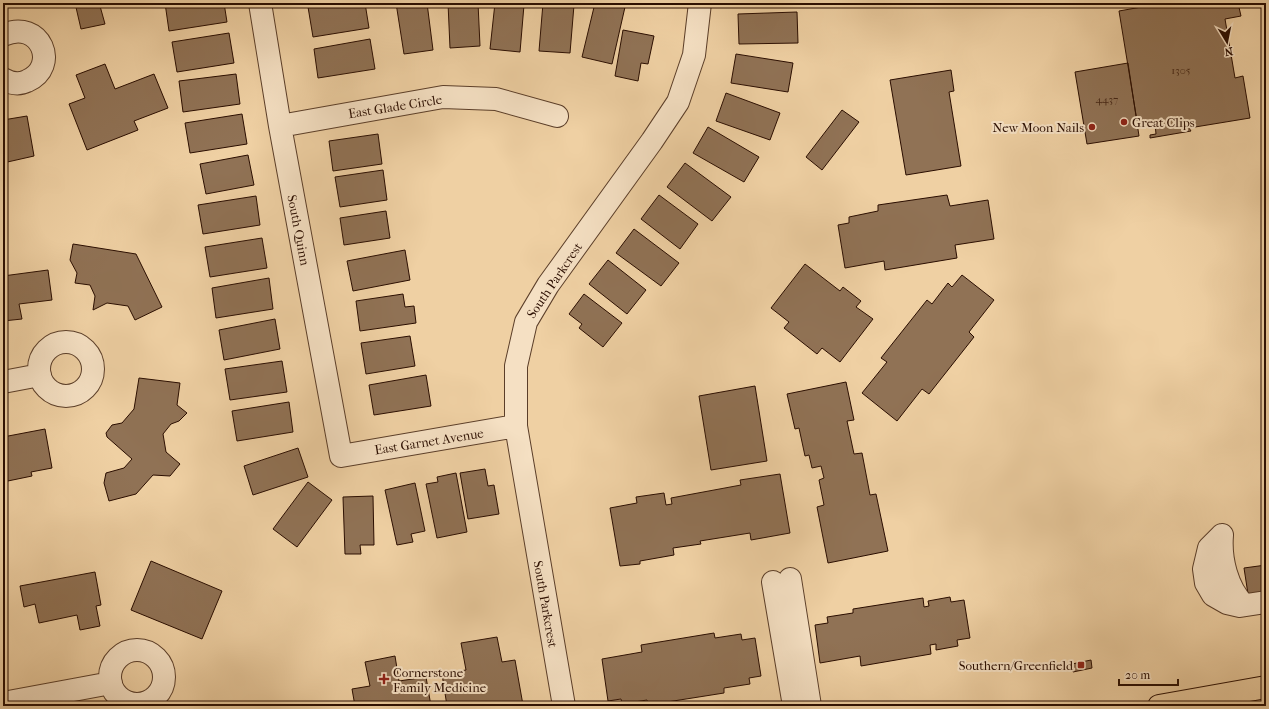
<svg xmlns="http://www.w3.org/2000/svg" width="1269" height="709" viewBox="0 0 1269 709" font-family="'IM FELL French Canon',serif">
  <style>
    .building { fill: #907255; stroke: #2a0d00 }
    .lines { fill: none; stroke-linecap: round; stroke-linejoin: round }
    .minor-casing { stroke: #5b3e29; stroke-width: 24 }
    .major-casing { stroke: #2a0d00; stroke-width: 24 }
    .minor { stroke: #f5e0c3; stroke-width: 22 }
    .major { stroke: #efd0a3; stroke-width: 22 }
    .poi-dot { fill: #8f2418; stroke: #f5e0c3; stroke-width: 1.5 }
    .labels { text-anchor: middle; stroke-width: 4; stroke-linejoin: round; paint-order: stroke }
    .number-label { font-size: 11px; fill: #442615 }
    .street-label { font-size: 13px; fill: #2a0d00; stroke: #f5e0c3 }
    .poi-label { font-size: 13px; fill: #2a0d00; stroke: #f5e0c3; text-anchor: start }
  </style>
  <rect width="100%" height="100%" fill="#efd0a3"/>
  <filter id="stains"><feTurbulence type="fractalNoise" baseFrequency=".005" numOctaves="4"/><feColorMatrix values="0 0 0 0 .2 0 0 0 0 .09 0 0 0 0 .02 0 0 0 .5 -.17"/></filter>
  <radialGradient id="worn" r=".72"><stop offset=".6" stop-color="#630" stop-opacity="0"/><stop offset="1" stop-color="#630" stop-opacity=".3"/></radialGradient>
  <path class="building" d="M75,3H113L100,6L105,24L81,29Z
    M165,3H224L227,22L169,31Z
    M332,3H365L369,28L313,37L308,7Z
    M396,3H427L433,50L404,54Z
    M448,3H478L480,46L450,48Z
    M495,3L524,5L520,52L490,49Z
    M543,3H562L574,5L570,53L539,51Z
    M595,3H608L625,7L612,64L582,57Z
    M1164,3H1238L1241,16L1225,19L1235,78L1243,76L1250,118L1189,128L1191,131L1150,138V135L1156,134L1155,124L1138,127L1119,11Z
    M797,12L798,43L739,44L738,14Z
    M623,30L654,36L648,64L641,63L638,81L615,76Z
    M229,33L234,63L177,72L172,42Z
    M370,39L375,69L318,78L314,49Z
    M736,54L793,63L788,92L731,83Z
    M1128,63L1139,136L1087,144L1075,72Z
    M105,64L115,89L154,74L168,108L134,121L138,130L87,150L69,104L85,98L76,75Z
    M951,70L954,91L949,92L961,166L906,175L890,80Z
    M236,74L240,104L183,112L179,81Z
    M726,93L780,113L770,140L716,121Z
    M842,110L859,122L822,170L806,157Z
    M242,114L247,144L190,153L185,123Z
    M27,116L34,156L3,163V120Z
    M708,127L759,157L744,182L693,153Z
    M378,134L382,164L333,171L329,141Z
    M248,155L254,185L206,194L200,164Z
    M685,163L731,197L712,221L667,187Z
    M383,170L387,200L340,207L335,177Z
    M659,195L698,224L680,249L641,219Z
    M947,195L950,206L988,200L994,239L955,245L957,258L885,270L884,261L845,268L838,225L849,223V217L878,211V205Z
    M256,196L260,225L203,234L198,205Z
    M386,211L390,238L344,245L340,218Z
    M634,229L679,263L661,286L616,253Z
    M262,238L267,268L210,277L205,247Z
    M73,244L136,254L162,307L135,320L128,306L107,303L93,310L95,296L90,285L75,283L77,273L70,260Z
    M405,250L410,280L353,291L347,261Z
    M608,260L646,290L627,314L589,284Z
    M805,264L840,291L843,287L861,301L856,307L873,319L840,362L822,348L817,354L784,328L789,322L771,308Z
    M48,270L52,300L19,304L22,319L3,321V276Z
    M962,275L994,300L969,332L974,337L929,394L922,389L897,421L862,393L887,362L881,358L927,300L932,304L948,283L952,287Z
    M269,278L273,309L216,318L212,288Z
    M403,294L405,307L414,306L416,323L360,331L356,301Z
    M584,294L622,323L603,347L579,328L582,324L569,314Z
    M275,319L280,349L224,360L219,330Z
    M410,336L415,366L366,374L361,343Z
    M282,361L287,392L230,400L225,369Z
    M426,375L431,406L374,415L369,385Z
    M139,378L180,383L177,405L187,413L179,421L171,424L163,434L166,452L180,464L170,476L153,475L136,494L109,501L104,483L106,473L124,468L132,459L107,437L106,433L112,425L122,423L134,409Z
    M846,382L854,420L847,421L854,454L862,453L870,495L876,494L888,551L828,563L817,507L824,505L819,480L824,478L821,466L812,468L809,455L805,456L799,428L795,429L787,394Z
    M755,386L767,461L711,470L699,396Z
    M289,402L293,432L237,441L232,411Z
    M45,429L52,468L31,472L32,476L3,482V437Z
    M298,448L308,477L253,495L244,466Z
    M485,469L488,486L494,485L499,514L468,519L460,473Z
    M456,473L467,532L437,538L426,484L438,482L437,477Z
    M780,474L790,533L751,540L750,533L700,541L701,544L673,548L674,555L640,561V564L620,566L610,508L637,503L636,497L664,493L666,505L672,504L671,498L741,485L740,480Z
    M308,482L332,500L297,547L273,529Z
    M415,483L425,531L411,534L413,542L397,545L385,490Z
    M373,496L374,545H360L361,554H345L343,497Z
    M151,561L222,591L202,639L131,610Z
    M1266,565V595L1248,594L1244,568Z
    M95,572L101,605L96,606L100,626L80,630L77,615L39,623L35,604L24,607L20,586Z
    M950,597L951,602L964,600L970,638L957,640L958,646L936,650V644L930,645L931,654L861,666L860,656L820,663L815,625L828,623L827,617L853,613V609L923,598L924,607L929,606L928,601Z
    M714,633L715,638L741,634L742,640L755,638L761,676L749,678L750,684L724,688V693L648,705L647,700L622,704L621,699L608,701L602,659L642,652L641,645Z
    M497,637L502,662L515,660L523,705L513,706H447L442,674L466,670L461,643Z
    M395,656L399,681L426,677L431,706H355L352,689L370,686L365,662Z
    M1091,660L1092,668L1073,672L1072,664Z"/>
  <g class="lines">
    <defs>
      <path id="minor" d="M260,3L280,126L341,456L516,426
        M3,35C41,18 60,67 27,81C19,85 10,83 3,79
        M280,126L443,97L496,99L557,116
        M39 369a27 27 0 1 1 54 0a27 27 0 1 1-54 0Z
        M3,382L40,375
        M1222,535L1209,548L1204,569L1206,583L1213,595L1227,603L1240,606L1266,602
        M1222,535C1220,559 1227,588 1244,605
        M790,579L810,706
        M773,582L794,706
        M110 677a27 27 0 1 1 54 0a27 27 0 1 1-54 0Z
        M3,703L111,683
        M564,706L516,426V366L526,322L548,285L652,141L678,102L694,55L700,3"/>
      <path id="major" d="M1159,706L1266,687"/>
    </defs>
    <use href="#minor" class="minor-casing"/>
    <use href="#major" class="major-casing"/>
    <use href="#minor" class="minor"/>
    <use href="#major" class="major"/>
  </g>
  <g class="poi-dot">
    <circle cx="1124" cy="122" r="4"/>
    <circle cx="1092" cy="127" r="4"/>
    <rect x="1077" y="661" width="8" height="8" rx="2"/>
    <path d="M382 673h4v4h4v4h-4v4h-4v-4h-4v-4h4z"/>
  </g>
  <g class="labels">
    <g class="number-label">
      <text x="1181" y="74">1305</text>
      <text x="1107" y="103">4437</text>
    </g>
    <g class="street-label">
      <text transform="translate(395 106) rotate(-9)" y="5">East Glade Circle</text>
      <text transform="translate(299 230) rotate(79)" y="5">South Quinn</text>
      <text transform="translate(554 280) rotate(-56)" y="5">South Parkcrest</text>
      <text transform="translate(429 441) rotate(-9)" y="5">East Garnet Avenue</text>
      <text transform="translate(546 604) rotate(80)" y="5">South Parkcrest</text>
    </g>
    <g class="poi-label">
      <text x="1132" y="127">Great Clips</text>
      <text x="1084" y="132" text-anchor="end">New Moon Nails</text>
      <text x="1073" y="670" text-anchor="end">Southern/Greenfield</text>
      <text x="393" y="677">Cornerstone<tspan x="393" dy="15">Family Medicine</tspan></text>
    </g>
  </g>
  <rect width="1269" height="709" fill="none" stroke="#efd0a3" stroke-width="16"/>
  <rect x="4" y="4" width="1261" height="701" fill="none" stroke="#2a0d00" stroke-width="2"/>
  <rect x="8" y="8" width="1253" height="693" fill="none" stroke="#2a0d00"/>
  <g transform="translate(1227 42) rotate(170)" stroke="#f5e0c3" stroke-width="3" paint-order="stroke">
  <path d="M0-3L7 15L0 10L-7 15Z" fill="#2a0d00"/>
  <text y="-6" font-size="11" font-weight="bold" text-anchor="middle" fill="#2a0d00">N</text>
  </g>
  <path d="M1119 679v6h59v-6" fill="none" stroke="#2a0d00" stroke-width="2"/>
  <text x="1125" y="679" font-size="12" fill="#2a0d00" stroke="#f5e0c3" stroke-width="3" paint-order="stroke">20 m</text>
  <rect width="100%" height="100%" filter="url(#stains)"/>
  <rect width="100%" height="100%" fill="url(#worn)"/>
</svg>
